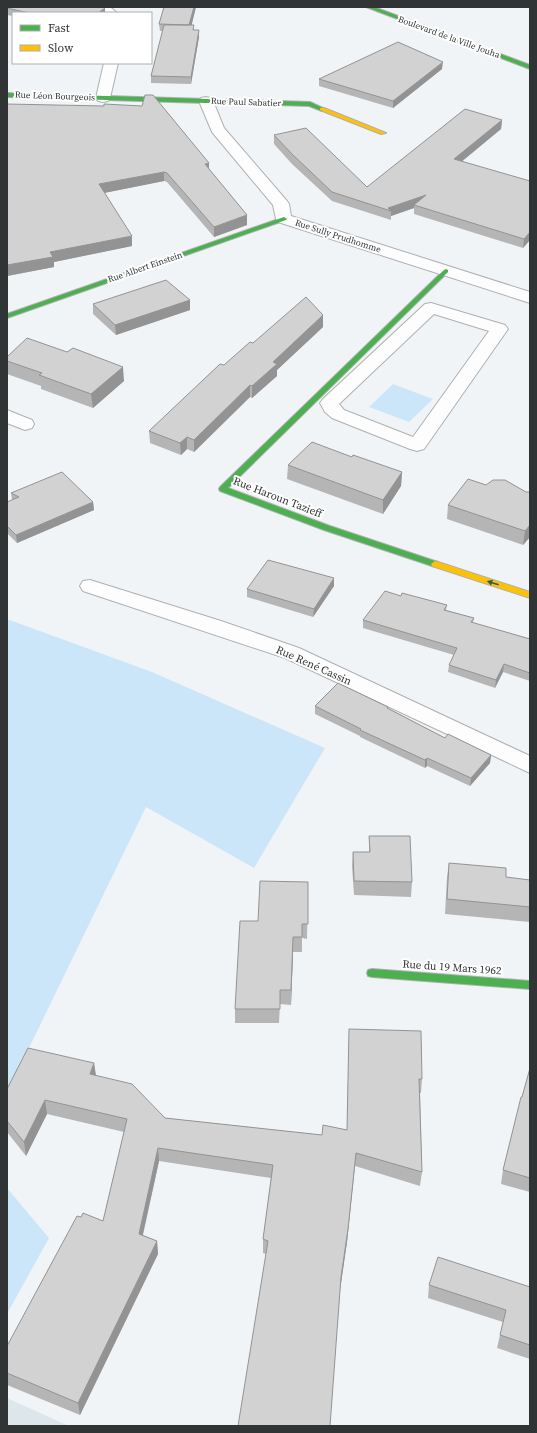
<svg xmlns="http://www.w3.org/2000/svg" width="537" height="1433" viewBox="0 0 537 1433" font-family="'Source Serif 4',serif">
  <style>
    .built { fill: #dde6eb }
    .green { fill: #cce6f9 }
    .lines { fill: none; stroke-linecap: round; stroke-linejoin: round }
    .lane-casing { stroke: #aeb0b2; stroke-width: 2 }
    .street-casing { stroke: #aeb0b2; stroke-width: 2 }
    .fast-casing { stroke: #aeb0b2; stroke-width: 2 }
    .slow-casing { stroke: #aeb0b2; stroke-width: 2 }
    .lane { fill: #fdfdfe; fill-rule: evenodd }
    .street { fill: #fdfdfe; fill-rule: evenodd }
    .fast { fill: #4caf50; fill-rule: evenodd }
    .slow { fill: #ffc107; fill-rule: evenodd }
    .wall { fill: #b5b5b5 }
    .shaded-wall { fill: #939394 }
    .building { fill: #d2d2d3; stroke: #939394 }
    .oneway { fill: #3a5f3e }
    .labels { text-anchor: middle; stroke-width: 4; stroke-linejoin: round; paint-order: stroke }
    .far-street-label { font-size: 9px; fill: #313435; stroke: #fff }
    .street-label { font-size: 11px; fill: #313435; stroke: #fff }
  </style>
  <rect width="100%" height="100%" fill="#f1f4f6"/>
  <path class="built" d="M7,1398L69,1426H7Z"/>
  <path class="green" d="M393,384L433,399L409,422L369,407Z
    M7,619L152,672L325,748L254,868L146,807L29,1048L7,1090Z
    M7,1188L49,1238L7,1314Z"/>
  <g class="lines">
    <defs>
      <path id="lane" d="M90,580L221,621L299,648L530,756V773L285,658L83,591L80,586L83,581Z"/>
      <path id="street" d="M92,7H110L117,13C108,13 98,15 92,7Z
        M104,63H118L110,98L108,101L103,102L98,101L96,98Z
        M206,97L211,98L213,101L224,128L287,201L289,204L291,216L530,292V303L278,222L276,219L273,205L212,132L199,101L201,98Z
        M431,303L505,325L508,329L424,449L417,451L410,449L332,418L325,412L320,403L323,399L425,304ZM434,314L489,331L413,437L344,410L339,404Z
        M7,410L32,420L34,424L32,428L25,430L7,423Z"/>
      <path id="fast" d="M366,7H374L530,65V69Z
        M7,93L310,102L325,109L322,111L309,106L7,97Z
        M284,217L287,219L286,220L7,318V314Z
        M446,269L448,270V272L228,488L330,526L438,562L439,564L438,566H432L324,530L220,491L219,489L220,487L444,270Z
        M372,969L530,981V989L372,977L368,976L367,973L368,970Z"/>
      <path id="slow" d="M320,108H324L386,133L381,134L320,110Z
        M435,561L530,592V598L432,566L431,564Z"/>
    </defs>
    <use href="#lane" class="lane-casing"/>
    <use href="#street" class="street-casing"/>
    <use href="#fast" class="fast-casing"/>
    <use href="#slow" class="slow-casing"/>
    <use href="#lane" class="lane"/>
    <use href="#street" class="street"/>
    <use href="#fast" class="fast"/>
    <use href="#slow" class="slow"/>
  </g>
  <path class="wall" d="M7,7L105,13H13V16L7,15Z
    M164,7H196L191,25L199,37L191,84L151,83V76L163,31H160L159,24Z
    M442,69L393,108L319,86V79Z
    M7,104L209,163V170L247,215V225L214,237L167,182L164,181L104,193L132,246L54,262V267L7,276Z
    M502,120L501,129L462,161L530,240L523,248L414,214V208L391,216V220L332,201L292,164L274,144V135L367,187Z
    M93,304L190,310L116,335L93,314Z
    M323,327L277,370V376L252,398L250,397L194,452L187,449L181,455L150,443L149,431L224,365L253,343Z
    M7,357L124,381L93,408L41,389V386L7,374Z
    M352,457L402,472L401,486L383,514L287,479L288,465Z
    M486,485L530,537L523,545L447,519L448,505Z
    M11,493L93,502L94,510L17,543L7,533V502L12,500Z
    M334,586L313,617L247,597V589Z
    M401,596L447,605L446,610L474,618L473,623L530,639V681L503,672L495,688L448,672L449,665L454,655L363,628V620Z
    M315,706L388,708L445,738L491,755L490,763L470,786L427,766L425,768L360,737V736L315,714Z
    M369,836L412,882L411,897L354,895L352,866L353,852H369Z
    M449,863L506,877L530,880V922L445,914L447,877Z
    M308,882L307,939L302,938V952H293L291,1005L280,1004L279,1023H235V1009Z
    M349,1029L422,1079L421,1093H420L422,1172L420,1186L355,1166L347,1242L340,1290L266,1254L263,1253V1239L271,1178L159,1161L143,1235L157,1241L158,1254L80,1415L7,1385V1346L81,1217L103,1221L124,1132L47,1114L26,1156L7,1132V1089L94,1063L96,1075L165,1118L322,1135L347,1130Z
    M530,1068V1192L501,1184L503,1170L522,1097Z
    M429,1285L530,1287V1359L497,1348L503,1322L428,1298Z"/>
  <path class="shaded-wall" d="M194,7H196L190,32L189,25Z
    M105,8V13H98Z
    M199,30V37L191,84V77Z
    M443,62L442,69L393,108V101Z
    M502,120L501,129L454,168V159Z
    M209,163V173L205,164Z
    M164,172V181L99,194V184Z
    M426,195L414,205V208L391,216V211L388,208Z
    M247,215V225L214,237V227Z
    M530,232V240L523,248L524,239Z
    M132,236V246L54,262V267L7,276V265L50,252Z
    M190,300V310L116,335L115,325Z
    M323,315V327L277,370V376L252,398V386L273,362Z
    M123,367L124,381L93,408L91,394Z
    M250,385V397L194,452V440Z
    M187,437V449L181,455L180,443Z
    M402,472L401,486L383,514V500Z
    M93,502L94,510L17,543L16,535Z
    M530,525V537L523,545L525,531Z
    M334,578V586L313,617L314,609Z
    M504,664L503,672L495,688L496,680Z
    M491,755L490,763L470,786L471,778Z
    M427,758V766L425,768V760Z
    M293,937V952L291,1005V990Z
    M94,1063L96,1077L90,1074Z
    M45,1100L47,1114L26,1156L24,1142Z
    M158,1148L159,1161L140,1247L139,1234Z
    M356,1153L347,1242L340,1290L341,1277Z
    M157,1241L158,1254L80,1415L78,1403Z"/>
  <path class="building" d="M7,7H101L105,8L98,13H29L7,8Z
    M164,7H194L189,25L159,24Z
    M164,25H194L193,30H199L191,77L151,76Z
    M398,42L443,62L393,101L319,79Z
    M145,95H153L209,163L205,164L247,215L214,227L167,173L164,172L99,184L132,236L50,252L53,257L7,265V104L104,106V104L142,106Z
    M465,109L502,120L454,159L530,181V232L524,239L414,205L426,195L388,208L391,211L332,192L292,154L274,135L306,128L367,187Z
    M166,280L190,300L115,325L93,304Z
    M306,297L323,315L273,362L277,364L252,386L250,385L194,440L187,437L180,443L149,431L220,364L224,365L250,342L253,343Z
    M27,338L67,352L73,348L123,367L91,394L39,375L42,373L7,361V357Z
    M312,442L352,457L353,455L402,472L383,500L288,465Z
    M62,472L93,502L16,535L7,526V502L19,497L11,493Z
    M468,479L486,485L493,480H505L526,492H530V525L525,531L448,505Z
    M268,560L334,578L314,609L247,589Z
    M385,591L401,596L402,593L447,605L444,610L474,618L471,622L530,639V673L504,664L496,680L449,665L457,648L363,620Z
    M338,683L388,707L387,708L445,738L448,734L491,755L471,778L427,758L425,760L360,730L361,729L315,706Z
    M369,836H410L412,882L354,881L353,852H370Z
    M449,863L506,868V877L530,880V907L447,899Z
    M260,881L308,882V924H302V937H293L291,990H280V1009H235L240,921H258Z
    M349,1029L421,1031L422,1079H419L422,1172L356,1153L348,1229L341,1277L330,1426H238L268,1241L263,1239L273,1165L158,1148L139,1234L157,1241L78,1403L7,1373V1346L77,1216L81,1217L83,1213L103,1221L127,1119L45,1100L24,1142L7,1121V1089L28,1048L94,1063L90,1074L132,1084L165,1118L322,1135L323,1125L347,1130Z
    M530,1068V1178L503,1170L521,1097H522Z
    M438,1257L530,1287V1345L500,1335L506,1310L429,1285Z"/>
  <defs><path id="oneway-solid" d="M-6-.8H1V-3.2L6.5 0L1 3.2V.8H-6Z"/></defs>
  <use class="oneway" href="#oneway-solid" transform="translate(493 583) rotate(-162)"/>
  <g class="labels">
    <g class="far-street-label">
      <text transform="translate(449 37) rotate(20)" y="3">Boulevard de la Ville Jouha</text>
      <text transform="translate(55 96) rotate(2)" y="3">Rue Léon Bourgeois</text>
      <text transform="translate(246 102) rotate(2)" y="3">Rue Paul Sabatier</text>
      <text transform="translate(338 236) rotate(18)" y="3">Rue Sully Prudhomme</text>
      <text transform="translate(145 267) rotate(-19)" y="3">Rue Albert Einstein</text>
    </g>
    <g class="street-label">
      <text transform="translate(278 497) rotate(21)" y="4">Rue Haroun Tazieff</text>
      <text transform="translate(314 665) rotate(24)" y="4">Rue René Cassin</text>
      <text transform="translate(452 967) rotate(4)" y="4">Rue du 19 Mars 1962</text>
    </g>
  </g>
  <rect width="537" height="1433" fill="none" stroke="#313435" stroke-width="16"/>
  <rect x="12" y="12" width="140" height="52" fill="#ffffff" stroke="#adaeae"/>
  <rect x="20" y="25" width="20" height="6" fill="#4caf50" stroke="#adaeae"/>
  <text x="48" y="32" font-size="12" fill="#313435">Fast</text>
  <rect x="20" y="45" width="20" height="6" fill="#ffc107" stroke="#adaeae"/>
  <text x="48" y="52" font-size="12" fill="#313435">Slow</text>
</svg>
